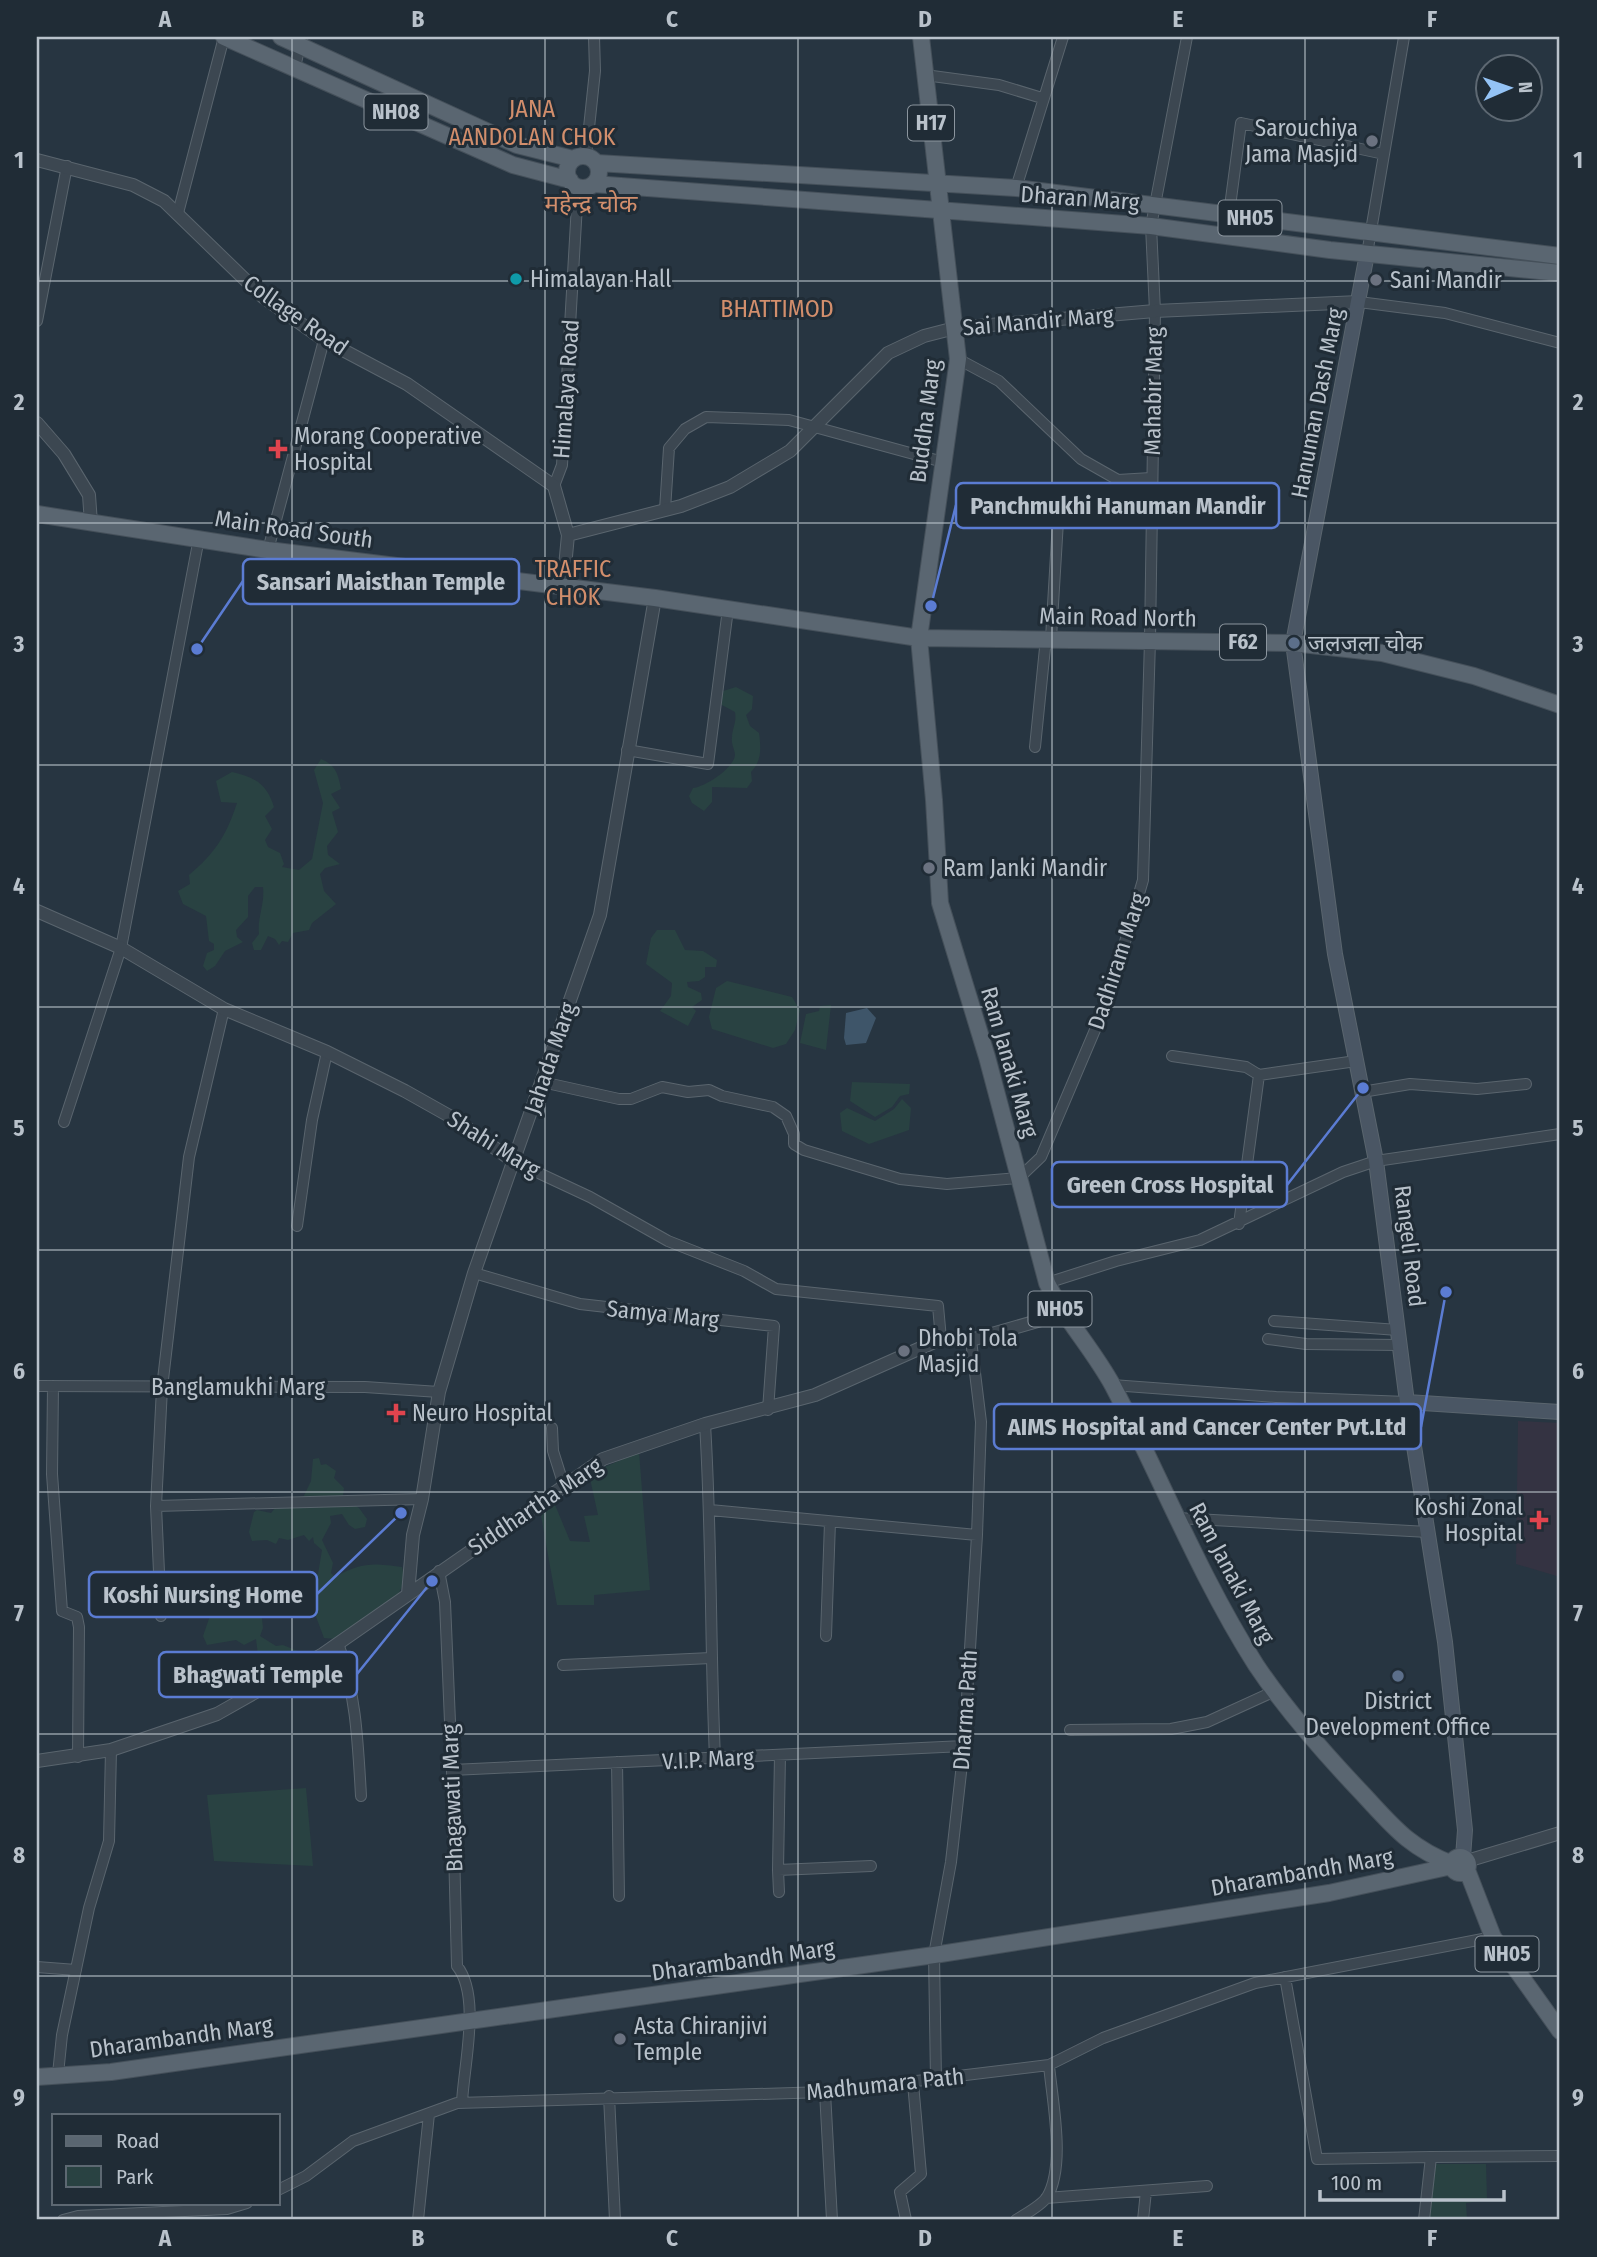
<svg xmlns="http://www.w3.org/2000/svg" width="1597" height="2257" viewBox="0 0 1597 2257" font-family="'Fira Sans Condensed','Noto Sans Devanagari',sans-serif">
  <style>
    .medical { fill: #343342 }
    .green { fill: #294242 }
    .water { fill: #3e5569 }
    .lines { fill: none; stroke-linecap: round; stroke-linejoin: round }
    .minor-casing { stroke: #5a656e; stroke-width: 12 }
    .tertiary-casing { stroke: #5a656e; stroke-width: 14 }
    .secondary-casing { stroke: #5a656e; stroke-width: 16 }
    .primary-casing { stroke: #45505a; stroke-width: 18 }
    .minor { stroke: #3c4751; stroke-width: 10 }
    .tertiary { stroke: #3c4751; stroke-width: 12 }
    .secondary { stroke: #4a5664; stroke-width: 14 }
    .primary { stroke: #5a6671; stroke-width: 16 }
    .grid { fill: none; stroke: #b9c2cb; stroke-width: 2; stroke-opacity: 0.55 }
    .worship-dot { fill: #6b7280; stroke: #202c36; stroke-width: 2.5 }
    .culture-dot { fill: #0f9aa8; stroke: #202c36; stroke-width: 2.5 }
    .health-dot { fill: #e0444e; stroke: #202c36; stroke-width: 2.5 }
    .service-dot { fill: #5c6f8a; stroke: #202c36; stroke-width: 2.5 }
    .labels { text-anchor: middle; stroke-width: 6; stroke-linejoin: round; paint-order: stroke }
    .shield { fill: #202c36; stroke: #8b959e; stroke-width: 2 }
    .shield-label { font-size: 21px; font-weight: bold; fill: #b9c2cb }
    .poi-label { font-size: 23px; fill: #b9c2cb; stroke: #202c36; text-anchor: start }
    .street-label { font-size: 23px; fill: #b9c2cb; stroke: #202c36 }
    .neighbourhood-label { font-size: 24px; fill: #d28e6c; stroke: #202c36 }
    .leader { fill: none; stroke: #5b7cd3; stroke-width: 2.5 }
    .callout-dot { fill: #5b7cd3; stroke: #202c36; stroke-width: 2.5 }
    .callout { fill: #202c36; stroke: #5b7cd3; stroke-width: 2.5 }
    .callout-label { font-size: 24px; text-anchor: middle; font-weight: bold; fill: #b9c2cb }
    .neatline { fill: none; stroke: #b9c2cb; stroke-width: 2.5 }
    .grid-label { font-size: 23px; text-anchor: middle; font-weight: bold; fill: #b9c2cb }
  </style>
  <rect width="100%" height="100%" fill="#273541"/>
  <path class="medical" d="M1518,1421L1560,1423V1577L1516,1564Z"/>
  <path class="green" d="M736,687L753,696L752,709L746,715L750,726L759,733C761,748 762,761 751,772L752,781L747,788L712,787V802L704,811L692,803L689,796L693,788C705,787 734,768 735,755C735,750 731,744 732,738C732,728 737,723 735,712L720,704V692Z
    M321,759C336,765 338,774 341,789L331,794L340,808L332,812L338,832L327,846L328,855L340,864L325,868L320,874L324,891L336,904L312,923L309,930L293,933L288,942L282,941L279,945L275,939L268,936L261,950H254L252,943L259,934C257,918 265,904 263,887H255L248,896V917L236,930L237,937L243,942L225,951L215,966L207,971L203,966L207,953L214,950V944L209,941L206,916L183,904L178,891L190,884L189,875C216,852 226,836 237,803L221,802L216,781L232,772C255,777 267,784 274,807L265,816L272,829L265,840L268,847L280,853L284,864L282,867L299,870L312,859L323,803L314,770Z
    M657,930H675L685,950L703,951L717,960L716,967H705V977L699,981L687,982L688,987L701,993L702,1000L692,1007L696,1011L688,1026L660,1011L671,996L672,983L646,964L651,938Z
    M727,981L792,997L800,1010L795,1030L786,1044L773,1048L712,1029L709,1017L716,988Z
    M831,1005L826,1050L800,1043L806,1014L819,1011L820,1006Z
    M852,1082L910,1084L909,1094L900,1096L892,1107L875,1117L850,1101Z
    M902,1099L911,1108L909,1130L869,1144L842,1131L840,1113L847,1108L875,1121L894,1109Z
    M639,1452L650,1590L594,1595V1605H557L540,1510L553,1500L570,1541L590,1542L584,1516L598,1515L589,1474Z
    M319,1458L321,1465L326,1464L336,1471L334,1478L344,1488L343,1496L359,1508L367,1519L365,1527L355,1529L349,1525L342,1514L330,1516L331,1523L322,1540L333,1563L331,1573L335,1577C362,1562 372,1563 402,1567L405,1580L398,1595L336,1639L324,1638L315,1614L299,1612L293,1597V1581L303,1580L306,1572L318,1574L322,1550L314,1543L313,1537L309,1541L304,1535L288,1540L279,1538L276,1544L267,1540L252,1541L249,1532L254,1512L257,1510L271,1513L277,1506L298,1508L311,1481L313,1459Z
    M250,1602L261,1609L263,1628L260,1636L276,1646L283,1645L298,1651L297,1659L285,1669L263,1667L259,1663L256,1639L244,1645L236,1640L207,1645L203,1636L212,1610L218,1609L231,1618L234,1609Z
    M306,1788L313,1866L214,1861L207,1795Z
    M1433,2164H1486L1487,2200L1466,2203L1467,2220H1427Z"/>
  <path class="water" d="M867,1008L876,1018L866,1043L846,1045L844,1038L846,1013Z"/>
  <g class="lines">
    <defs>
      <path id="minor" d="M295,67L302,37
        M925,75L999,85L1042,98
        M586,156L595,71L594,37
        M1016,188L1063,37
        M178,213L224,37
        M1229,214L1241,123L1384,154
        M1367,254L1404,37
        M1359,302L1445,313L1560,343
        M37,321L67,166
        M958,359L999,381L1081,459L1118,480L1151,478
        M554,486L562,465L578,187
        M665,510L669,448L685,429L706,417L789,420L943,462
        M268,550L324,340
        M1051,638L1058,521
        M1035,747L1046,638
        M627,750L708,764L728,609
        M1172,1056L1246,1067L1259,1075
        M542,1082L619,1099H631L662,1087L688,1092L709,1090L722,1096L773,1107L786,1116L794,1134V1144L804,1150L900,1179L947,1184L1019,1178L1041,1157L1109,997L1143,880L1150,640L1155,311L1151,226L1187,37
        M1362,1092L1410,1084L1477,1089L1526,1084
        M64,1122L121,948L199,538
        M513,1161L590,1197L668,1241L744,1271L776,1289L938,1306L941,1339
        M1239,1224L1259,1075L1356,1061
        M297,1226L312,1120L327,1052
        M474,1273L580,1304L774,1326L768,1410
        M1047,1283L1116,1261L1200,1240L1343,1172L1376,1161L1560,1134
        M1274,1321L1398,1330
        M1268,1339L1306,1344L1400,1345
        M1112,1385L1276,1397L1407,1402
        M37,1386L365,1387L439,1392
        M53,1386L52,1474L62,1611L77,1617L79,1627L78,1757
        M705,1424C712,1536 710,1647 715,1758
        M552,1428L553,1451L564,1486
        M156,1506L422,1499
        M710,1510L977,1535
        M1177,1518L1428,1532
        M439,1571L445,1602L452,1770L457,1966C481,1996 464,2064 462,2102
        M161,1616L156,1506L162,1388L189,1157L224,1009
        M826,1636L830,1522
        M338,1643C356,1692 358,1744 361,1796
        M563,1665L711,1658
        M1070,1730L1171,1729L1207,1722L1275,1691
        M780,1755L778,1870L871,1866
        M617,1762L619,1896
        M452,1770L964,1746
        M778,1870L779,1892
        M37,1967L76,1970
        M1285,1977L1317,2159L1431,2157
        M58,2074L62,2035L89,1908L109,1841L111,1750
        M936,2080L934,1955L951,1862L964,1746L977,1535L981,1422L971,1340
        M825,2092L832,2220
        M609,2096L615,2220
        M278,2190L306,2176L353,2141L457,2103L825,2092L1049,2065L1103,2038L1255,1983L1493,1937
        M1046,2198L1207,2186
        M63,2220L78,2216L227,2209L247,2203
        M418,2220L429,2114
        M906,2220L900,2192L921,2174L913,2083
        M1016,2220C1025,2214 1041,2206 1047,2197C1066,2165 1052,2100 1049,2065
        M1143,2220L1146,2191
        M1424,2220L1431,2157L1560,2156"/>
      <path id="tertiary" d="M37,160L133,185L164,201L263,297L324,340L407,384L554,486L568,535L563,588
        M37,423L64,454L89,495L91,523
        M568,535L681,506L730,487L790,451L888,353L924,336L955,328L1155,311L1359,302
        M37,911L121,948L224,1009L327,1052L405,1091L453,1118L513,1161
        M408,1594L413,1535L422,1499L439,1392L474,1273L600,915L655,598
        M37,1761L111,1750L217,1714L323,1654L603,1459L705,1424L815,1395L941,1339L971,1340L1062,1314
        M1467,1861L1560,1833"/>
      <path id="secondary" d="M1367,254L1293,643L1335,954L1376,1161L1407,1402L1445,1642L1465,1830L1463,1857
        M1407,1402L1560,1412"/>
      <path id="primary" d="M224,37L513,165L570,180
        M281,37L517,145L573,159
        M921,37L958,359L919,638L934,800L940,903L987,1057L1047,1283C1065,1320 1093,1349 1113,1386C1161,1478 1200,1577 1256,1665C1286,1710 1324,1753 1361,1792C1392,1825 1408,1847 1452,1864
        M567 172a16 16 0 1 1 32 0a16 16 0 1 1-32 0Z
        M597,163L1016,188L1560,256
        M594,184L1151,226L1330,250L1560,273
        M37,514L268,550L655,598L919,638L1293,643L1382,653L1474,676L1560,705
        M1452 1865a8 8 0 1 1 16 0a8 8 0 1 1-16 0Z
        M1467,1870L1493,1937L1560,2031
        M37,2077L111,2072L934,1955L1329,1893L1452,1866"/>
    </defs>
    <use href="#minor" class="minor-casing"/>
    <use href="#tertiary" class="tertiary-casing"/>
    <use href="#secondary" class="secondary-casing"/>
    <use href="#primary" class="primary-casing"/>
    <use href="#minor" class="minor"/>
    <use href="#tertiary" class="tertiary"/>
    <use href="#secondary" class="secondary"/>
    <use href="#primary" class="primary"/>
  </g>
  <path class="grid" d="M292,37V2220M545,37V2220M798,37V2220M1052,37V2220M1305,37V2220M37,281H1560M37,523H1560M37,765H1560M37,1007H1560M37,1250H1560M37,1492H1560M37,1734H1560M37,1976H1560"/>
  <g class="worship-dot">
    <circle cx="1372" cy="141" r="7"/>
    <circle cx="1376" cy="280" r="7"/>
    <circle cx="929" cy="868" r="7"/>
    <circle cx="904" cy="1351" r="7"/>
    <circle cx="620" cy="2039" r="7"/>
  </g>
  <circle class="culture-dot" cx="516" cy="279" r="7"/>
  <g class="health-dot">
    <path d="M274.5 438.5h7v7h7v7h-7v7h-7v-7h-7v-7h7z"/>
    <path d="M392.5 1402.5h7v7h7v7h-7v7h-7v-7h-7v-7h7z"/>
    <path d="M1535.5 1509.5h7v7h7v7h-7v7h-7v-7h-7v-7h7z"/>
  </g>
  <g class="service-dot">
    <circle cx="1294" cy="643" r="7"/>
    <circle cx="1398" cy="1676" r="7"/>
  </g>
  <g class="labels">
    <g class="shield">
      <rect x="364.5" y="94.5" width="63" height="35" rx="5"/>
      <rect x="908" y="105.5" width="46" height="35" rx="5"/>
      <rect x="1218.5" y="200.5" width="63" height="35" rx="5"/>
      <rect x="1220" y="624.5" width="46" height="35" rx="5"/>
      <rect x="1028.5" y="1291.5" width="63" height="35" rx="5"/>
      <rect x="1475.5" y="1936.5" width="63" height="35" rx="5"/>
    </g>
    <g class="shield-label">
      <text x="396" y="119">NH08</text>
      <text x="931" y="130">H17</text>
      <text x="1250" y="225">NH05</text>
      <text x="1243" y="649">F62</text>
      <text x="1060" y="1316">NH05</text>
      <text x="1507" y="1961">NH05</text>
    </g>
    <g class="poi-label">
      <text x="1358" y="136" text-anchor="end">Sarouchiya<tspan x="1358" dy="26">Jama Masjid</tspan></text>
      <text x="530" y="287">Himalayan Hall</text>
      <text x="1390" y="288">Sani Mandir</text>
      <text x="294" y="444">Morang Cooperative<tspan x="294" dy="26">Hospital</tspan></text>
      <text x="1308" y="651">जलजला चोक</text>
      <text x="943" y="876">Ram Janki Mandir</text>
      <text x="918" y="1346">Dhobi Tola<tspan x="918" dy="26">Masjid</tspan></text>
      <text x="412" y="1421">Neuro Hospital</text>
      <text x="1523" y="1515" text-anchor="end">Koshi Zonal<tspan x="1523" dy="26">Hospital</tspan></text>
      <text x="1398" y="1709" text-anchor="middle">District<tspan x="1398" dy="26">Development Office</tspan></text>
      <text x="634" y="2034">Asta Chiranjivi<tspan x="634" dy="26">Temple</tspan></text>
    </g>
    <g class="street-label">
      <text transform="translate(1080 198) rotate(4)" y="8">Dharan Marg</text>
      <text transform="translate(296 315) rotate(35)" y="8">Collage Road</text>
      <text transform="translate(1038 321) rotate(-5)" y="8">Sai Mandir Marg</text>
      <text transform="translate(566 389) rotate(-86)" y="8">Himalaya Road</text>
      <text transform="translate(1153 391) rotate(-89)" y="8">Mahabir Marg</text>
      <text transform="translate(1317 403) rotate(-79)" y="8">Hanuman Dash Marg</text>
      <text transform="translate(925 421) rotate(-83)" y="8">Buddha Marg</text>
      <text transform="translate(294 529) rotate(8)" y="8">Main Road South</text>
      <text transform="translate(1118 617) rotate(1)" y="8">Main Road North</text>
      <text transform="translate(1117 961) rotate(-72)" y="8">Dadhiram Marg</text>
      <text transform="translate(550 1058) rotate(-71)" y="8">Jahada Marg</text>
      <text transform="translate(1010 1062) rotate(74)" y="8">Ram Janaki Marg</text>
      <text transform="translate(494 1144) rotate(32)" y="8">Shahi Marg</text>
      <text transform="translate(1410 1246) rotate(83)" y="8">Rangeli Road</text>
      <text transform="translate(663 1314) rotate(6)" y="8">Samya Marg</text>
      <text x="238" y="1395">Banglamukhi Marg</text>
      <text transform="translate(535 1506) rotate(-34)" y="8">Siddhartha Marg</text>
      <text transform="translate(1232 1573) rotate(62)" y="8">Ram Janaki Marg</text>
      <text transform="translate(965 1710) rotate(-86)" y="8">Dharma Path</text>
      <text transform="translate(708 1759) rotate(-3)" y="8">V.I.P. Marg</text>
      <text transform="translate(452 1798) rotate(-92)" y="8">Bhagawati Marg</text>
      <text transform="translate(1302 1872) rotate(-10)" y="8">Dharambandh Marg</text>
      <text transform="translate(743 1960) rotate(-8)" y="8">Dharambandh Marg</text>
      <text transform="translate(181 2037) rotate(-8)" y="8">Dharambandh Marg</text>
      <text transform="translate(885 2084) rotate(-6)" y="8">Madhumara Path</text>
    </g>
    <g class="neighbourhood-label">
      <text x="532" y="117">JANA<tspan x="532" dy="28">AANDOLAN CHOK</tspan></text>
      <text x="591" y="212">महेन्द्र चोक</text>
      <text x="777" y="317">BHATTIMOD</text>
      <text x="573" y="577">TRAFFIC<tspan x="573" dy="28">CHOK</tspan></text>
    </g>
  </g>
  <path class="leader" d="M931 606L956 505M197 649L243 581M1363 1088L1287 1185M1446 1292L1421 1427M401 1513L317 1594M432 1581L357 1674"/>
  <g class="callout-dot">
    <circle cx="931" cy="606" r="7"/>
    <circle cx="197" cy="649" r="7"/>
    <circle cx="1363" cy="1088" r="7"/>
    <circle cx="1446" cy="1292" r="7"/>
    <circle cx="401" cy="1513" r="7"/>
    <circle cx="432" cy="1581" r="7"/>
  </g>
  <g class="callout">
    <rect x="956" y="483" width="323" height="45" rx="7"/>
    <rect x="243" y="559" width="276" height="45" rx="7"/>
    <rect x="1052" y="1162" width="235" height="45" rx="7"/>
    <rect x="994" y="1404" width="427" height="45" rx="7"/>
    <rect x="89" y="1572" width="228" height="45" rx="7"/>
    <rect x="159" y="1652" width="198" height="45" rx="7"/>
  </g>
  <g class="callout-label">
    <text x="1118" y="514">Panchmukhi Hanuman Mandir</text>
    <text x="381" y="590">Sansari Maisthan Temple</text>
    <text x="1170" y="1193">Green Cross Hospital</text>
    <text x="1207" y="1435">AIMS Hospital and Cancer Center Pvt.Ltd</text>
    <text x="203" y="1603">Koshi Nursing Home</text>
    <text x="258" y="1683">Bhagwati Temple</text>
  </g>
  <rect width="1597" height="2257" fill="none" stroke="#202c36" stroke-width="77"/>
  <rect x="52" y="2114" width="228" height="91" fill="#202c36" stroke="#5d6872" stroke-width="2"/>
  <rect x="66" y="2136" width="35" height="10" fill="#5a6671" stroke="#5d6872" stroke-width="2"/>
  <text x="116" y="2148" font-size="21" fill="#b9c2cb">Road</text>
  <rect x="66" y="2166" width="35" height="21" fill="#294242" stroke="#5d6872" stroke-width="2"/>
  <text x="116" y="2184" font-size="21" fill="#b9c2cb">Park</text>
  <g transform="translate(1509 88) rotate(88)"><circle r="33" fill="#202c36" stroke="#5d6872" stroke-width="2"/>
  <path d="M0-5L12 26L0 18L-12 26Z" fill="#94c3f5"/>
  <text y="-10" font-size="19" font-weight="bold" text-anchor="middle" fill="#b9c2cb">N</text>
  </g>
  <path d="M1320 2190v10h184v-10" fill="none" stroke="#b9c2cb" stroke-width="3.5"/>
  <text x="1331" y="2190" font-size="21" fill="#b9c2cb" stroke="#202c36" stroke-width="5" paint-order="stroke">100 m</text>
  <rect x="38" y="38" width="1520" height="2180" class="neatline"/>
  <g class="grid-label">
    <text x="165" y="27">A</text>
    <text x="418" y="27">B</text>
    <text x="672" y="27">C</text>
    <text x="925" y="27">D</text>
    <text x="1178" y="27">E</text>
    <text x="1432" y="27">F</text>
    <text x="19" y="168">1</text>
    <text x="1578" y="168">1</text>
    <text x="19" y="410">2</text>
    <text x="1578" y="410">2</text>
    <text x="19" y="652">3</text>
    <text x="1578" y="652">3</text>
    <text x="19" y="894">4</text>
    <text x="1578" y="894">4</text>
    <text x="19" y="1136">5</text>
    <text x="1578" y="1136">5</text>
    <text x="19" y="1379">6</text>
    <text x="1578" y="1379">6</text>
    <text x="19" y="1621">7</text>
    <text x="1578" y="1621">7</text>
    <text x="19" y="1863">8</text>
    <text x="1578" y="1863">8</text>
    <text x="19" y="2105">9</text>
    <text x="1578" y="2105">9</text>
    <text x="165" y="2246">A</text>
    <text x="418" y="2246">B</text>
    <text x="672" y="2246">C</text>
    <text x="925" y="2246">D</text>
    <text x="1178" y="2246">E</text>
    <text x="1432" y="2246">F</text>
  </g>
</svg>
